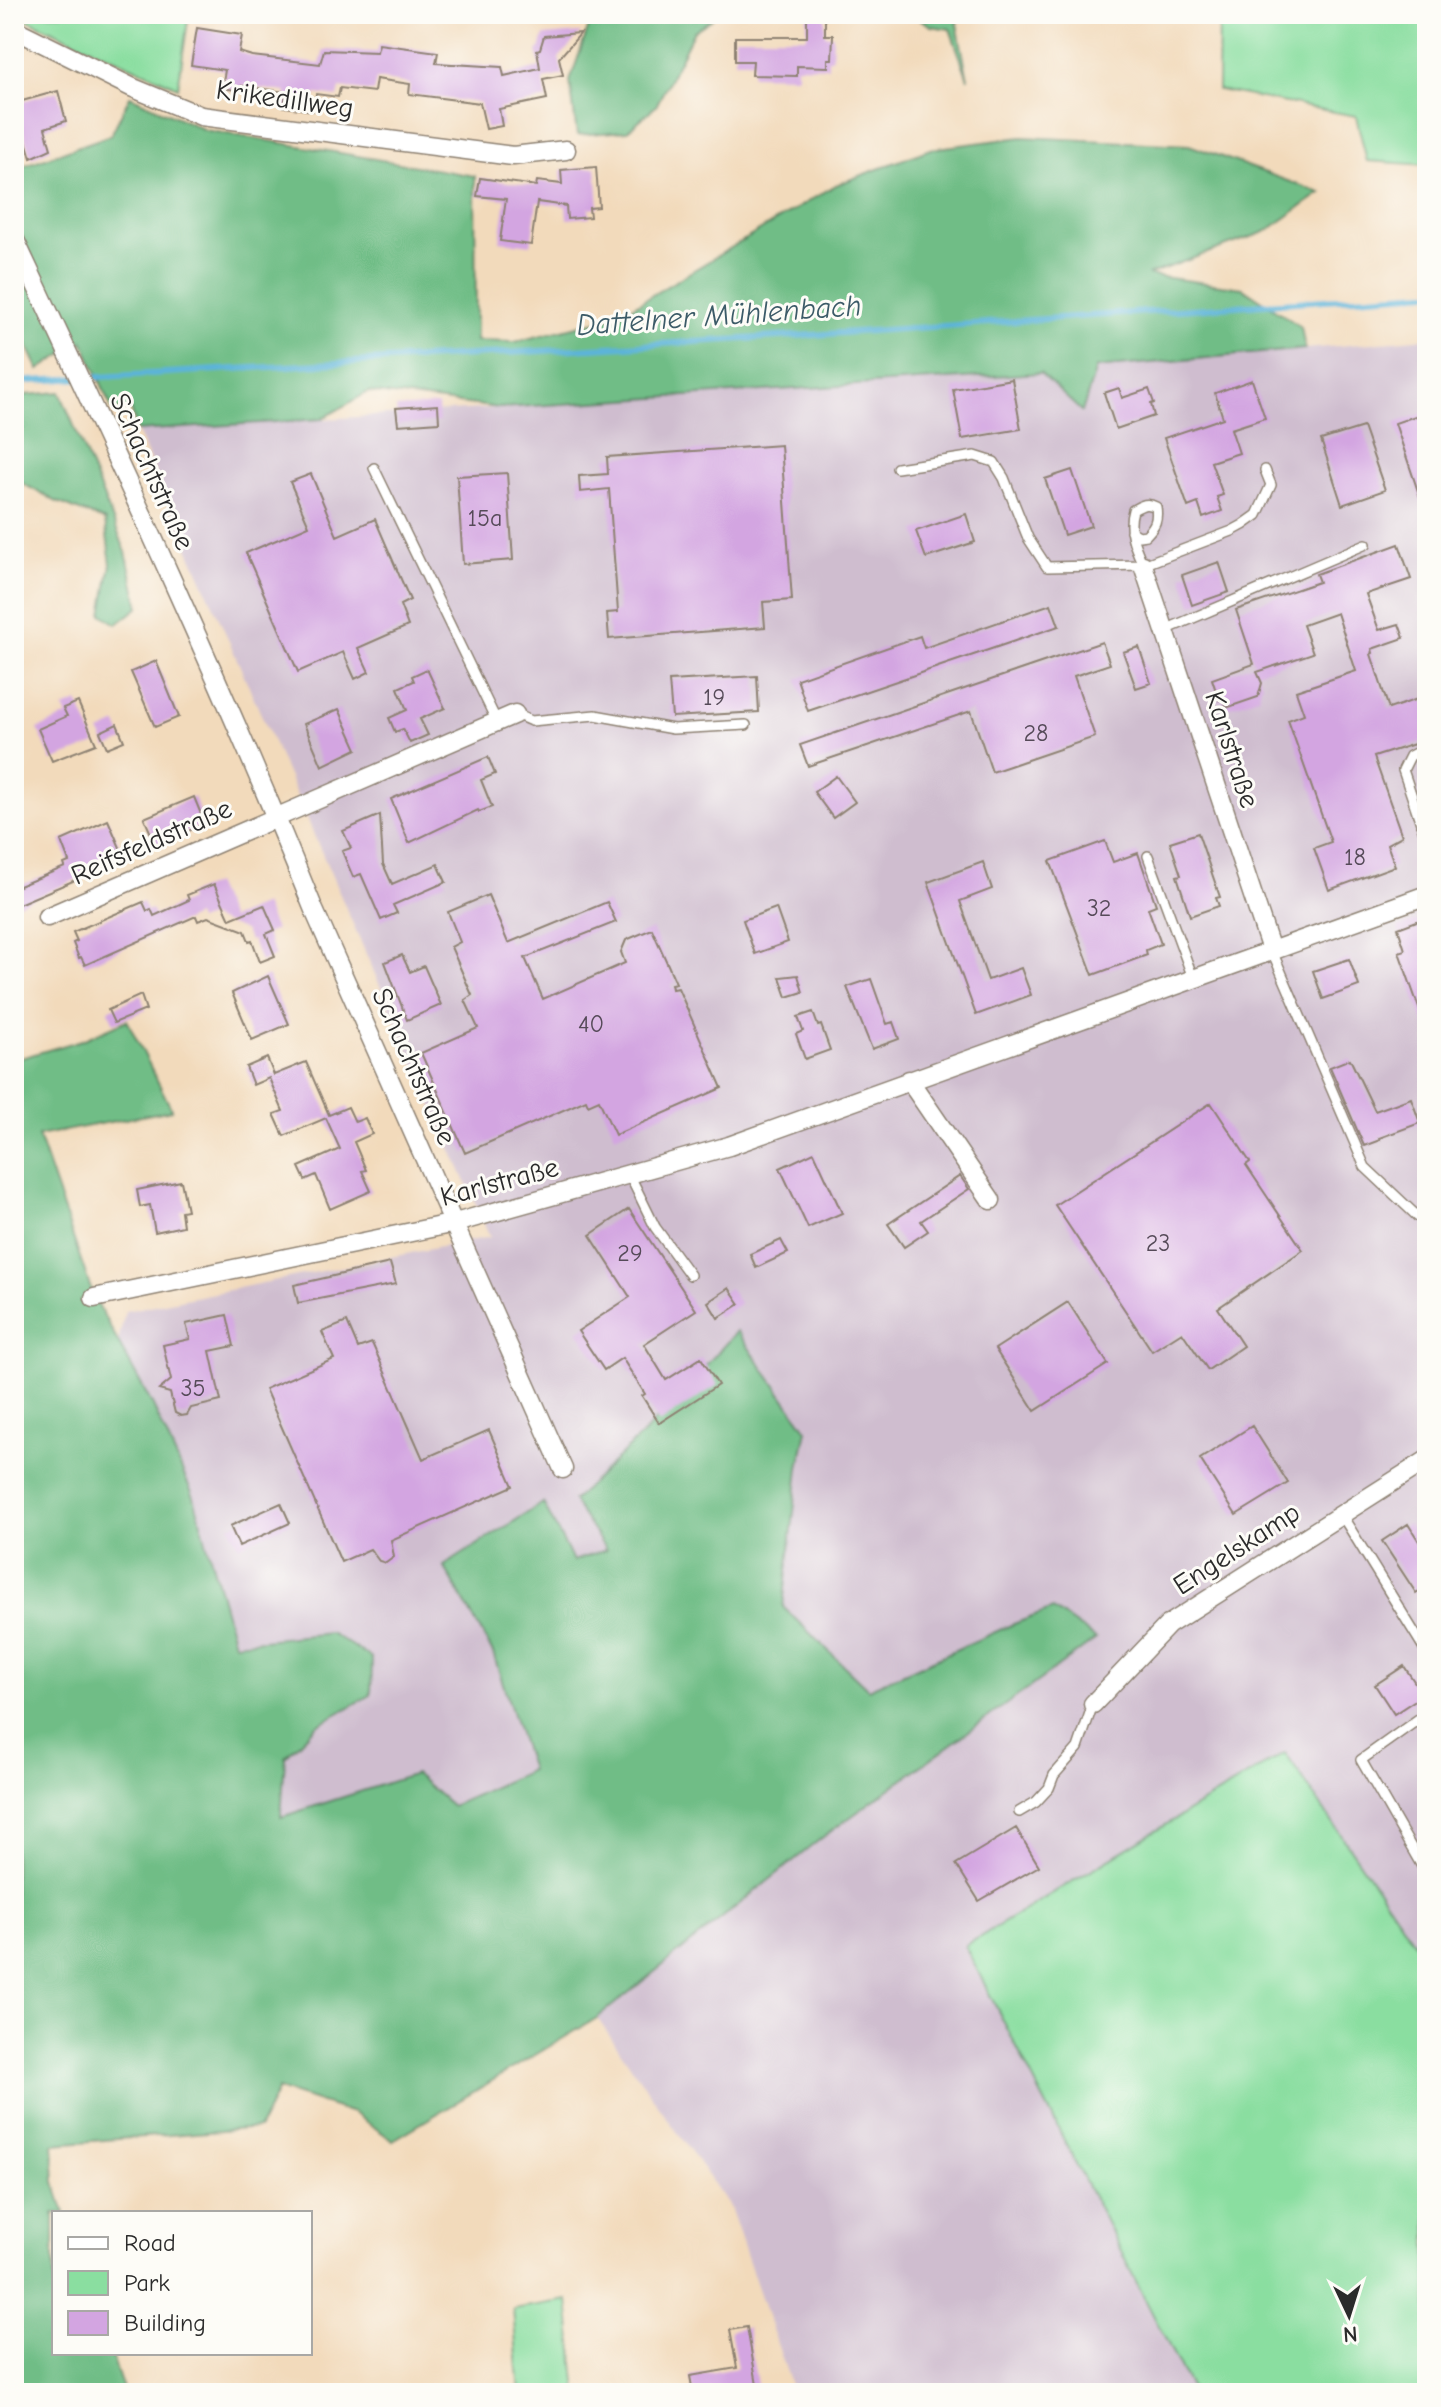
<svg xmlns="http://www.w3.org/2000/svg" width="1441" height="2407" viewBox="0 0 1441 2407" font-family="'Comic Neue',sans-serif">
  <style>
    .industrial { fill: #cfbdcf }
    .green { fill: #8adea0; stroke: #5a8466; stroke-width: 2 }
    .forest { fill: #6fbd86; stroke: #4d7458; stroke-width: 2 }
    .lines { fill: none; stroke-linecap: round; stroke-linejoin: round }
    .stream { stroke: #5bb4d9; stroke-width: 6 }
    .building { fill: #d3a5e1 }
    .lane-casing { stroke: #8e8273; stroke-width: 12 }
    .street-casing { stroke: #8e8273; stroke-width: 21 }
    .lane { stroke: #fff; stroke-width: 9 }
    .street { stroke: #fff; stroke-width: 18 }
    .labels { text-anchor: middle; stroke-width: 6; stroke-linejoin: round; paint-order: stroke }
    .number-label { font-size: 24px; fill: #554a58 }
    .street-label { font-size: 28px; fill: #2b2b2b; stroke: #fdfcf7 }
    .water-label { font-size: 30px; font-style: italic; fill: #3c5b68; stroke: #fdfcf7 }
  </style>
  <rect width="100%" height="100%" fill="#fdfcf7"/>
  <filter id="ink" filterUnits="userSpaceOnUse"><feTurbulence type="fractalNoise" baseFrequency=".0125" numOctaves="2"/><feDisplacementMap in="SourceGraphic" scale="16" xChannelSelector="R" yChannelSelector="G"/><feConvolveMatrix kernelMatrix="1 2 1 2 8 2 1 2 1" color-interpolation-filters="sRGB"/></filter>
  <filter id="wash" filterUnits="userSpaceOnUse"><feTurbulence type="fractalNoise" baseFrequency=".006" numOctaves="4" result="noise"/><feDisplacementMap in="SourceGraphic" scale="32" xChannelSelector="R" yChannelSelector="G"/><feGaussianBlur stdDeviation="1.8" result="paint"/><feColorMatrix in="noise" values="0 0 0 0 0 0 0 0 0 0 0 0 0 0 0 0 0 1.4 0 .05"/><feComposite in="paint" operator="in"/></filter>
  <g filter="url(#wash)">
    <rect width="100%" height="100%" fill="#f2dabb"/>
    <path class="industrial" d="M1427,338V1961L1284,1753L965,1946L1193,2393H794L730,2207L597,2018L823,1837L1096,1639L1053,1609L1011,1625L868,1690L782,1607L799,1468L807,1430L645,1432L573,1501L606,1550L573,1561L444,1566L493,1653L531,1770L452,1806L415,1774L281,1818L285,1757L317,1725L371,1695L330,1633L234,1643L194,1497L153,1406L118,1343L125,1311L490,1237L137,431L1040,373Z"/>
    <path class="green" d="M15,14H189L178,87Z
      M1219,14H1427V165L1367,161L1356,116L1218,90Z
      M1285,1753L1427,1961V2393H1193L965,1946Z
      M568,2300L577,2393H520L513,2309Z"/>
    <path class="forest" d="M593,14H715L712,19L694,31L656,106L627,131L577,135L570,81Z
      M912,14H963L957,24L968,79L950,29L931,26Z
      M130,96L205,130L475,176L476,341L515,342L617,316L836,185L930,149L1022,137L1189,145L1321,193L1265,232L1147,275L1243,288L1301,327L1305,349L1096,368L1082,412L1040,373L500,408L368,392L322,419L137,431L131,409H112L83,341L39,370L14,318V169L111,135Z
      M60,392L126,552L139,607L117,624L102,614L111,564L105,521L55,501L14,479V396Z
      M127,1020L172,1110L38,1136L94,1298L153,1406L194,1497L234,1643L330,1633L372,1658L371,1695L317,1725L285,1757L281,1817L415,1774L452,1806L531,1770L493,1653L444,1566L543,1503L573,1561L606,1550L573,1501L645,1432L737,1331L807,1430L799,1468L783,1607L868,1689L1011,1625L1053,1609L1096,1639L823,1837L597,2018L393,2140L353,2113L278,2089L259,2128L53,2144L55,2182L65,2213H54V2353H111L124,2393H14V1060L82,1040Z"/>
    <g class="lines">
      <path class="stream" d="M14,382L812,335L1427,293"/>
    </g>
    <g id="blocks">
      <path class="building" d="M807,14H825V35H833L832,59H828V67L797,66V76L752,75L753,61H735V37H807Z
        M197,28L242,35L239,52L252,56L320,64L324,50L377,52L379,44L438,52L436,63L502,67L504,76L540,68L537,50L540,49L544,36L581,33L559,58L563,75L543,79L547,99L499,109L502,126L486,129L480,103L409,94L410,84L376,79L374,92L340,88L338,97L316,94L313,111L284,107L286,92L242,86V91L222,88L225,70L191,65Z
        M58,91L66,121L45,128L51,149L31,158L15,103Z
        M596,167L599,207L589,208L590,217L567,219L566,206L537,202L531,245L500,241L506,199L477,196L480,178L536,186L537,181L562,184L561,170Z
        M1012,379L1021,429L962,439L953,389Z
        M1252,380L1265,418L1231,429L1239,453L1211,462L1223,495L1217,497L1222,511L1203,518L1198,503L1188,507L1164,438L1223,418L1215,393Z
        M1119,388L1122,398L1149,389L1154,403L1151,404L1154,416L1116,429L1104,393Z
        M438,405L439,422L398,425L396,408Z
        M1427,412V509H1424L1395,423Z
        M1363,427L1385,490L1342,505L1321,440Z
        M781,445L792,600L763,602L765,627L609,639L607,613L618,612L609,489L580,492L579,476L608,474L607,457Z
        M1072,470L1091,526L1064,535L1045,479Z
        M507,473L513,560L463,564L457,476Z
        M311,474L337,536L375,519L410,600L400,605L408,626L358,648L369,672L355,679L343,652L298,672L246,553L309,526L290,482Z
        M966,514L975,542L926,558L916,531Z
        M1399,544L1411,579L1366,594L1379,630L1399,624L1404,638L1372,649L1373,653L1371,654L1389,709L1420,698L1421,702L1427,700V740L1374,757L1402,836L1387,844L1395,866L1329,890L1314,848L1331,842L1288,720L1304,714L1296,691L1356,671L1337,613L1303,625L1313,653L1257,672L1262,683L1258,697L1226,708L1223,699L1219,700L1212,679L1254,664L1236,610L1319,582L1316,574Z
        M1219,562L1229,592L1192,605L1182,575Z
        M1051,604L1059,626L808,711L797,679L920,636L924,648Z
        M1102,642L1110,664L1074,676L1095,737L992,772L971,711L808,766L800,745Z
        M1139,647L1151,683L1136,688L1123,652Z
        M156,661L179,717L155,727L131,672Z
        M427,669L445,708L420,719L428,735L410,743L403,729L395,732L389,718L407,710L398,688L414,681L412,676Z
        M757,676L759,712L672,717L669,681Z
        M78,702L96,744L52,761L38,729L67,716L63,708Z
        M339,709L357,749L322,766L304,724Z
        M117,724L124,741L107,748L100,732Z
        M488,757L495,774L481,780L492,807L479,812L478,810L409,843L391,799Z
        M836,776L855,802L833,818L814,792Z
        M194,797L205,824L156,845L144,818Z
        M380,815L383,864L392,884L438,864L446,882L393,905L397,913L381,920L361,874L353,877L342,851L351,848L343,831Z
        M108,820L125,859L14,906V888L65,867L64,864L69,862L61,841Z
        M1198,833L1220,897L1216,898L1219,906L1190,916L1177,876L1181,875L1170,842Z
        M1105,841L1113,862L1138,853L1156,905L1148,908L1161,944L1146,950L1147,955L1093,975L1050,861Z
        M983,862L992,889L960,901L988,980L1021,968L1031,995L976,1015L928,882Z
        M214,884L230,919L264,905L275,930L266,934L275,956L260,962L252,940L249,941L245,931L208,917L198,921L196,916L85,965L81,957L79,958L73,943L77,941L73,932L143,902L147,911L151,909L154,916L189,900L187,895Z
        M488,895L508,943L607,902L616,922L525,958L543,999L625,963L621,952L626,940L652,929L676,983L671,984L672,989L678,988L722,1088L615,1135L599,1100L588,1105L586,1100L465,1153L421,1053L478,1028L465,1000L472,995L451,947L460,942L448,912Z
        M776,908L788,942L755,954L743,920Z
        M1422,919L1427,933V1024L1425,1025L1399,952L1405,950L1398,928Z
        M402,955L410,972L424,966L441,1005L407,1020L385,962Z
        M1349,959L1359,986L1323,999L1313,971Z
        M798,975L803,992L787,997L780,977Z
        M268,976L289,1024L252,1040L232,993Z
        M871,979L887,1024L893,1022L899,1039L872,1049L847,987Z
        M141,995L146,1010L114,1023L108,1010Z
        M813,1012L818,1026L821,1025L830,1050L805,1059L796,1034L803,1031L798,1017Z
        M267,1058L274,1075L306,1062L329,1115L348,1107L355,1122L365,1118L372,1134L354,1142L366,1170L362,1171L371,1191L330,1209L316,1175L305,1180L299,1167L340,1149L326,1118L284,1136L274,1114L283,1111L269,1078L253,1085L246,1067Z
        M1350,1059L1375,1111L1411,1098L1420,1123L1379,1138L1380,1140L1364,1146L1330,1067Z
        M1211,1103L1250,1162L1246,1165L1303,1250L1218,1308L1243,1346L1208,1370L1182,1332L1152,1351L1055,1205Z
        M814,1152L842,1213L808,1228L780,1168Z
        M960,1176L969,1189L921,1221L928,1231L904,1247L888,1224Z
        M181,1181L187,1210L181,1211L183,1226L155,1232L150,1205L140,1207L137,1190Z
        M629,1209L696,1310L644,1344L666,1380L701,1358L718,1385L659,1423L642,1396L645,1394L622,1358L604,1370L578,1331L630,1297L590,1235Z
        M781,1240L788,1253L756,1268L750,1254Z
        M390,1263L396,1284L298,1303L294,1285Z
        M729,1288L740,1304L718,1318L708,1302Z
        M1068,1302L1108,1364L1035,1411L995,1349Z
        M227,1315L234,1346L210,1351L221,1401L191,1408L187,1415L181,1416L175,1413L170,1393L159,1390L171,1380L163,1345L190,1339L186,1324Z
        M347,1322L358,1348L372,1343L423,1459L489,1430L513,1486L391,1540L394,1557L386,1563L379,1561L370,1549L341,1562L265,1389L334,1359L322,1332Z
        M1252,1426L1288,1483L1236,1515L1200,1459Z
        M281,1503L290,1523L239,1546L230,1526Z
        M1408,1524L1427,1554V1586L1416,1593L1382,1541Z
        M1404,1666L1423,1695L1394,1714L1375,1685Z
        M1016,1828L1039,1866L979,1901L956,1864Z
        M747,2327L758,2390L741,2393H693L690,2376L737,2368L730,2330Z"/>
    </g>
  </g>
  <g filter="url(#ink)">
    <use href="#blocks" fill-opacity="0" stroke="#8e8273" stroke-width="2"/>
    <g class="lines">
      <defs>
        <path id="lane" d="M374,468L497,722
          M897,468L975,456L994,462L1004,478L1028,538L1047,567L1143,565L1232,531L1243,525L1257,515L1271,485L1265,470
          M1131,531L1139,536L1146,535C1155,526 1158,520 1156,507C1147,502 1142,505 1133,510C1127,530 1135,547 1143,565
          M1165,630L1366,544
          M515,714L531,721L595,715L673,729L746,725
          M1427,747L1410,756L1403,770L1427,841
          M1148,856L1193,978
          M1272,951L1365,1167L1418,1217
          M629,1174L655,1227L690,1275
          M1341,1514L1427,1653
          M1427,1713L1361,1760L1427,1875
          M1019,1812L1036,1802L1049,1788L1054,1775L1078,1748L1093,1704"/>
        <path id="street" d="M14,29L131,87L201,116L513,156L566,150
          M14,238C118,460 222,683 314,910L563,1469
          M1143,565L1271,950
          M47,917L515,714
          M909,1080L991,1200
          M94,1298L455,1223L729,1146L1427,895
          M1093,1704L1168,1625L1427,1460"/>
      </defs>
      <use href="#lane" class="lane-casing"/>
      <use href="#street" class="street-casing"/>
      <use href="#lane" class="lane"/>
      <use href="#street" class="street"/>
    </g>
  </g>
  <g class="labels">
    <g class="number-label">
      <text x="485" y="526">15a</text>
      <text x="714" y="705">19</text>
      <text x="1036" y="741">28</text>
      <text x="1355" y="865">18</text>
      <text x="1099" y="916">32</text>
      <text x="591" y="1032">40</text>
      <text x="1158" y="1251">23</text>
      <text x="630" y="1261">29</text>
      <text x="193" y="1396">35</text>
    </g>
    <g class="street-label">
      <text transform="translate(285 98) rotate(8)" y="10">Krikedillweg</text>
      <text transform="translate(153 471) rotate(66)" y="10">Schachtstraße</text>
      <text transform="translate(1233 749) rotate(72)" y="10">Karlstraße</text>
      <text transform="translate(151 841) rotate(-24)" y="10">Reifsfeldstraße</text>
      <text transform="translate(415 1066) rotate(66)" y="10">Schachtstraße</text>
      <text transform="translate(499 1181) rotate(-15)" y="10">Karlstraße</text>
      <text transform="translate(1236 1548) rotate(-33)" y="10">Engelskamp</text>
    </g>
    <g class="water-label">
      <text transform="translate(719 315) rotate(-4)" y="10">Dattelner Mühlenbach</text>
    </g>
  </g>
  <rect width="1441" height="2407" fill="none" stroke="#fdfcf7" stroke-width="48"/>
  <rect x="52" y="2211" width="260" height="144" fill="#fdfcf7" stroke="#a9a8a5" stroke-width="2"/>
  <rect x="68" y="2237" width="40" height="12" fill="#ffffff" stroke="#a9a8a5" stroke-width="2"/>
  <text x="124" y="2251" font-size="24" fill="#2b2b2b">Road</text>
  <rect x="68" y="2271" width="40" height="24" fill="#8adea0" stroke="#a9a8a5" stroke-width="2"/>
  <text x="124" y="2291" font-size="24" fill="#2b2b2b">Park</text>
  <rect x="68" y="2311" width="40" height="24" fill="#d3a5e1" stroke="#a9a8a5" stroke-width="2"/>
  <text x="124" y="2331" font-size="24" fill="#2b2b2b">Building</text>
  <g transform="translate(1349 2315) rotate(176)" stroke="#fdfcf7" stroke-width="6" paint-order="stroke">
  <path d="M0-6L14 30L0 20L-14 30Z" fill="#2b2b2b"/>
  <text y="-12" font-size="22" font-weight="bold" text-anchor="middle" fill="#2b2b2b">N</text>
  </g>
</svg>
